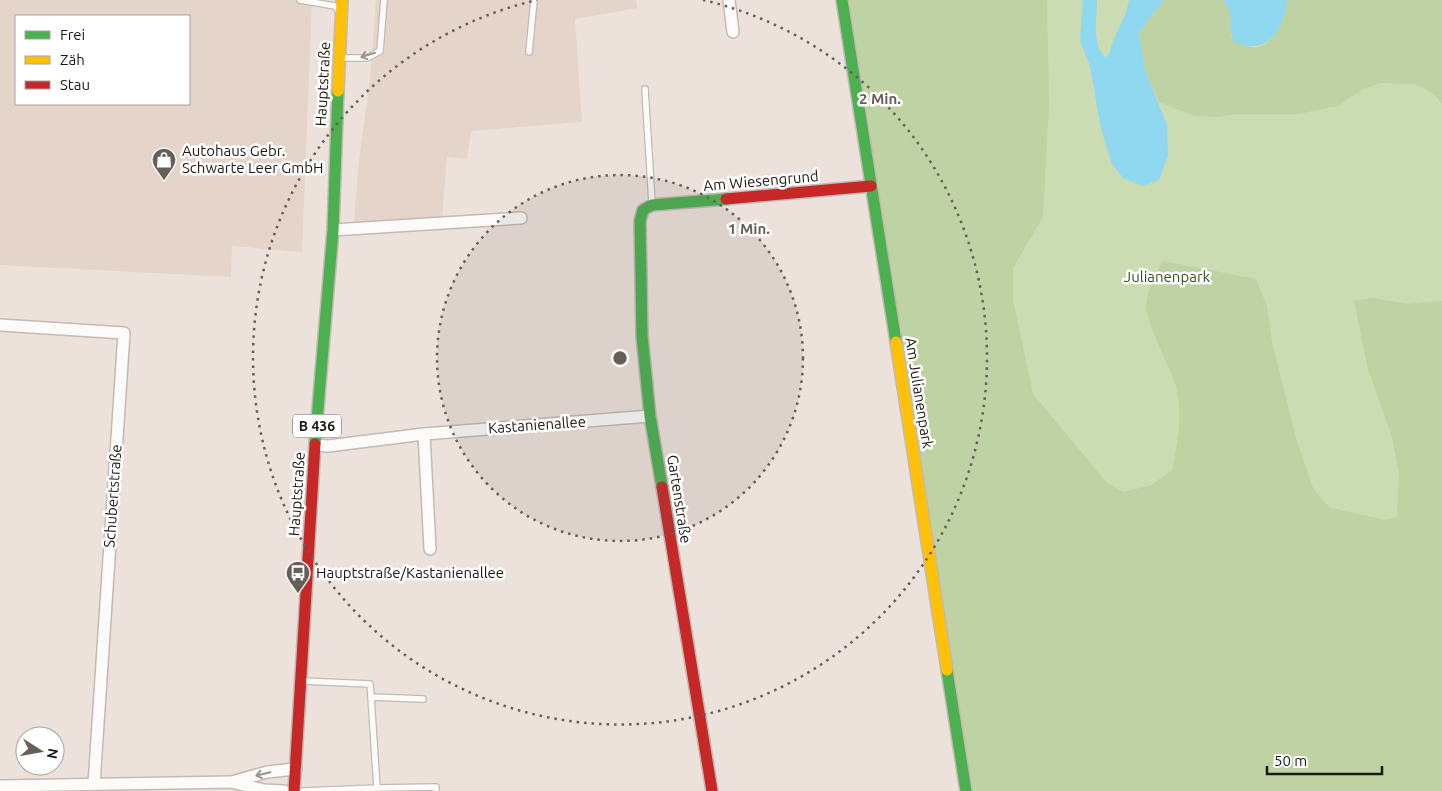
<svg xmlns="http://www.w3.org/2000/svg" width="1442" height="791" viewBox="0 0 1442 791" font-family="Ubuntu,sans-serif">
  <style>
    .commercial { fill: #e4d4c9; fill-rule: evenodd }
    .green { fill: #cbdbb2 }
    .forest { fill: #bfd2a4 }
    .water { fill: #8fd8ef }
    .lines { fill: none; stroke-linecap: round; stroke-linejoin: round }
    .lane-casing { stroke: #c2bab4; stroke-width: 8 }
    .street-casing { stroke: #c2bab4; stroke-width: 14 }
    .fast-casing { stroke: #c2bab4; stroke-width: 14 }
    .slow-casing { stroke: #c2bab4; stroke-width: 14 }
    .jam-casing { stroke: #c2bab4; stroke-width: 14 }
    .lane { stroke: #fcfbfa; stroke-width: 5.5 }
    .street { stroke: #fcfbfa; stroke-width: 11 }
    .fast { stroke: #4caf50; stroke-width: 11 }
    .slow { stroke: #ffc107; stroke-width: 11 }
    .jam { stroke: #c62828; stroke-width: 11 }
    .oneway { stroke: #989592 }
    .ring { fill: none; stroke: #665f59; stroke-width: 2.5; stroke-dasharray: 2.5 5 }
    .labels { text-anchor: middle; stroke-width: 5; stroke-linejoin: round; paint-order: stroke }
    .shield { fill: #fff; stroke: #625d5a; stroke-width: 1 }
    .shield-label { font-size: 14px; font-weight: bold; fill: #1e1813 }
    .street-label { font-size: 15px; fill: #1e1813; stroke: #fff }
    .poi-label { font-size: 15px; fill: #1e1813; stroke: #fff; text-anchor: start }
    .park-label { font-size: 15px; fill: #37511c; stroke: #fff }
    .centre { fill: #665f59; stroke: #fff; stroke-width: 2.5 }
    .ring-label { font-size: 15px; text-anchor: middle; font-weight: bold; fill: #665f59; stroke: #fff; stroke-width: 5; stroke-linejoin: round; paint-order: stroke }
  </style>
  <rect width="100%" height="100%" fill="#ede2db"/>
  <path class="commercial" d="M0,0H312L302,252L232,246L231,277L0,265ZM16,16H189V104H16Z
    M376,0H636L637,8L575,19L582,122L471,131L467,159L447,157L442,218L354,224L358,168L370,79Z"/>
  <path class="green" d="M844,0H1442V791H970Z"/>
  <path class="forest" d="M844,0H1047L1049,104L1043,217L1013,268V300L1033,394L1107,483L1124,492L1151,485L1172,470C1178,443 1183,414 1176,386C1171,369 1146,322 1146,308C1147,290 1154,276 1163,261L1256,279L1267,306L1272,342L1296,438L1313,488L1330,508L1386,520L1397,517L1399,473L1392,437L1368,369L1354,301L1373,298L1408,304L1442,301V791H970Z
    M1164,0H1223L1231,12V37C1236,40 1243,45 1249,47C1272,53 1286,17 1287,0H1442V104L1435,95L1415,84L1381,83L1363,89L1338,106L1298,114H1236L1217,117L1195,116L1159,102L1145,70L1139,32Z"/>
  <path class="water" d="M1083,0H1097C1097,18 1091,42 1105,57L1109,55C1113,35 1126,20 1129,0H1164L1139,32L1145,70L1167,125L1168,155L1159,180L1143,186L1123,178L1112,164L1101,129L1090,66L1080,41Z
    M1223,0H1287C1284,31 1267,56 1234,42C1227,28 1235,13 1223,0Z"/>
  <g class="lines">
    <defs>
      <path id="lane" d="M300,0L335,6L338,10
        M529,52L534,0
        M342,58H367L380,51L384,0
        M645,89L652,203
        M303,681L370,684L371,697L423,699
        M371,697L377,788L436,787V791
        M303,791L377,788"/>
      <path id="street" d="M729,0L733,32
        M333,230L521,218
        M0,325L124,333L94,784
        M424,434L430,549
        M315,445L328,446L424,434L650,416
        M232,782L267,772L296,769
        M0,786L231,782L264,790L284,791"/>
      <path id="fast" d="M842,0L896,342
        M315,444L333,230L338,91
        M662,487L650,416L642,336L640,221L643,210L652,205L726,199
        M947,670L966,791"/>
      <path id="slow" d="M338,91L342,0
        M896,342L947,670"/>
      <path id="jam" d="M726,199L871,186
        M662,487L712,791
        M294,791L315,444"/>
    </defs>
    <use href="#lane" class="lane-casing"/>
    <use href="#street" class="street-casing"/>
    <use href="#fast" class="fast-casing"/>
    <use href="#slow" class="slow-casing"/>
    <use href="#jam" class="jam-casing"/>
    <use href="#lane" class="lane"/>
    <use href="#street" class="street"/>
    <use href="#fast" class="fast"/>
    <use href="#slow" class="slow"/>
    <use href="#jam" class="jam"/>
  </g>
  <defs><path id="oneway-shaft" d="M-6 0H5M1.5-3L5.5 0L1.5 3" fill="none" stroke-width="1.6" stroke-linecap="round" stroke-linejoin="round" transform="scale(1.25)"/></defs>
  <g class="oneway">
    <use href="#oneway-shaft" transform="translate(368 55) rotate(163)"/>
    <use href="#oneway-shaft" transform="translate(263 774) rotate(167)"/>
  </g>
  <circle cx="620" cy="358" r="183" fill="#665f59" fill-opacity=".12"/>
  <g class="ring">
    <circle cx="620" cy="358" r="183"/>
    <path d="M703 0A367 367 0 1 1 537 0"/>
  </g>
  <defs>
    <symbol id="shop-pin" viewBox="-11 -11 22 30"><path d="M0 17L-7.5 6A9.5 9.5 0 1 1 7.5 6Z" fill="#665f59" stroke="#fff"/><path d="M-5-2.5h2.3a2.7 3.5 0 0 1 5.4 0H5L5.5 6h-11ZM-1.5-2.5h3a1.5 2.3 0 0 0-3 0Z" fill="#fff"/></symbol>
    <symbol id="bus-pin" viewBox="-11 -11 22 30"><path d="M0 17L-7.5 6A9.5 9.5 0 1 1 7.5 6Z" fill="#665f59" stroke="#fff"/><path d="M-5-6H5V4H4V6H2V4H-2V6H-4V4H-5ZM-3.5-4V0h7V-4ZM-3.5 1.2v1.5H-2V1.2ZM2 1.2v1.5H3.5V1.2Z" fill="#fff"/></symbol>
  </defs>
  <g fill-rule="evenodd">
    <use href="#shop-pin" x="150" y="146" width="28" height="38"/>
    <use href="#bus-pin" x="284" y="559" width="28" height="38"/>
  </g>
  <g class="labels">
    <rect class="shield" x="293" y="414.5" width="48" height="23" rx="4"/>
    <g class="shield-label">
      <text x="317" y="431">B 436</text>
    </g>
    <g class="street-label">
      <text transform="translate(323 84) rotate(-87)" y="5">Hauptstraße</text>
      <text transform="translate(761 181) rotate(-5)" y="5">Am Wiesengrund</text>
      <text transform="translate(919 393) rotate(81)" y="5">Am Julianenpark</text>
      <text transform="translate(537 425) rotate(-4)" y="5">Kastanienallee</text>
      <text transform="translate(297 494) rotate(-86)" y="5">Hauptstraße</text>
      <text transform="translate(113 496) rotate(-86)" y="5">Schubertstraße</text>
      <text transform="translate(679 499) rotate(81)" y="5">Gartenstraße</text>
    </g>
    <g class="poi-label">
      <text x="182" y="156">Autohaus Gebr.<tspan x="182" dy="17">Schwarte Leer GmbH</tspan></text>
      <text x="316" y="578">Hauptstraße/Kastanienallee</text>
    </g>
    <g class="park-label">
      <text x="1167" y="282">Julianenpark</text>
    </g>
  </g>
  <circle cx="620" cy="358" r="8" class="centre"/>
  <g class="ring-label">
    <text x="880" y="104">2 Min.</text>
    <text x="749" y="234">1 Min.</text>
  </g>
  <rect x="15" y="15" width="175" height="90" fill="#ffffff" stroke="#a5a3a1"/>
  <rect x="25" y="31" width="25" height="8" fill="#4caf50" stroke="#a5a3a1"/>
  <text x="60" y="40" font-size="15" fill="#1e1813">Frei</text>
  <rect x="25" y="56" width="25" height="8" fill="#ffc107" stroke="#a5a3a1"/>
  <text x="60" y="65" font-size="15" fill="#1e1813">Zäh</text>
  <rect x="25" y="81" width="25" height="8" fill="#c62828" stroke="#a5a3a1"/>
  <text x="60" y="90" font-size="15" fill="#1e1813">Stau</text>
  <g transform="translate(40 751) rotate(101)"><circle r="24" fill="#ffffff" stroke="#a5a3a1"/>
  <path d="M0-4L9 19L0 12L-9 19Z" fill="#665f59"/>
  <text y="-8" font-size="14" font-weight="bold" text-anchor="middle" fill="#1e1813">N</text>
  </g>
  <path d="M1267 766v8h115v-8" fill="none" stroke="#1e1813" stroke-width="2.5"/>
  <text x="1274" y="766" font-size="15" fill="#1e1813" stroke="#ffffff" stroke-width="4" paint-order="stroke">50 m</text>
</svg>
